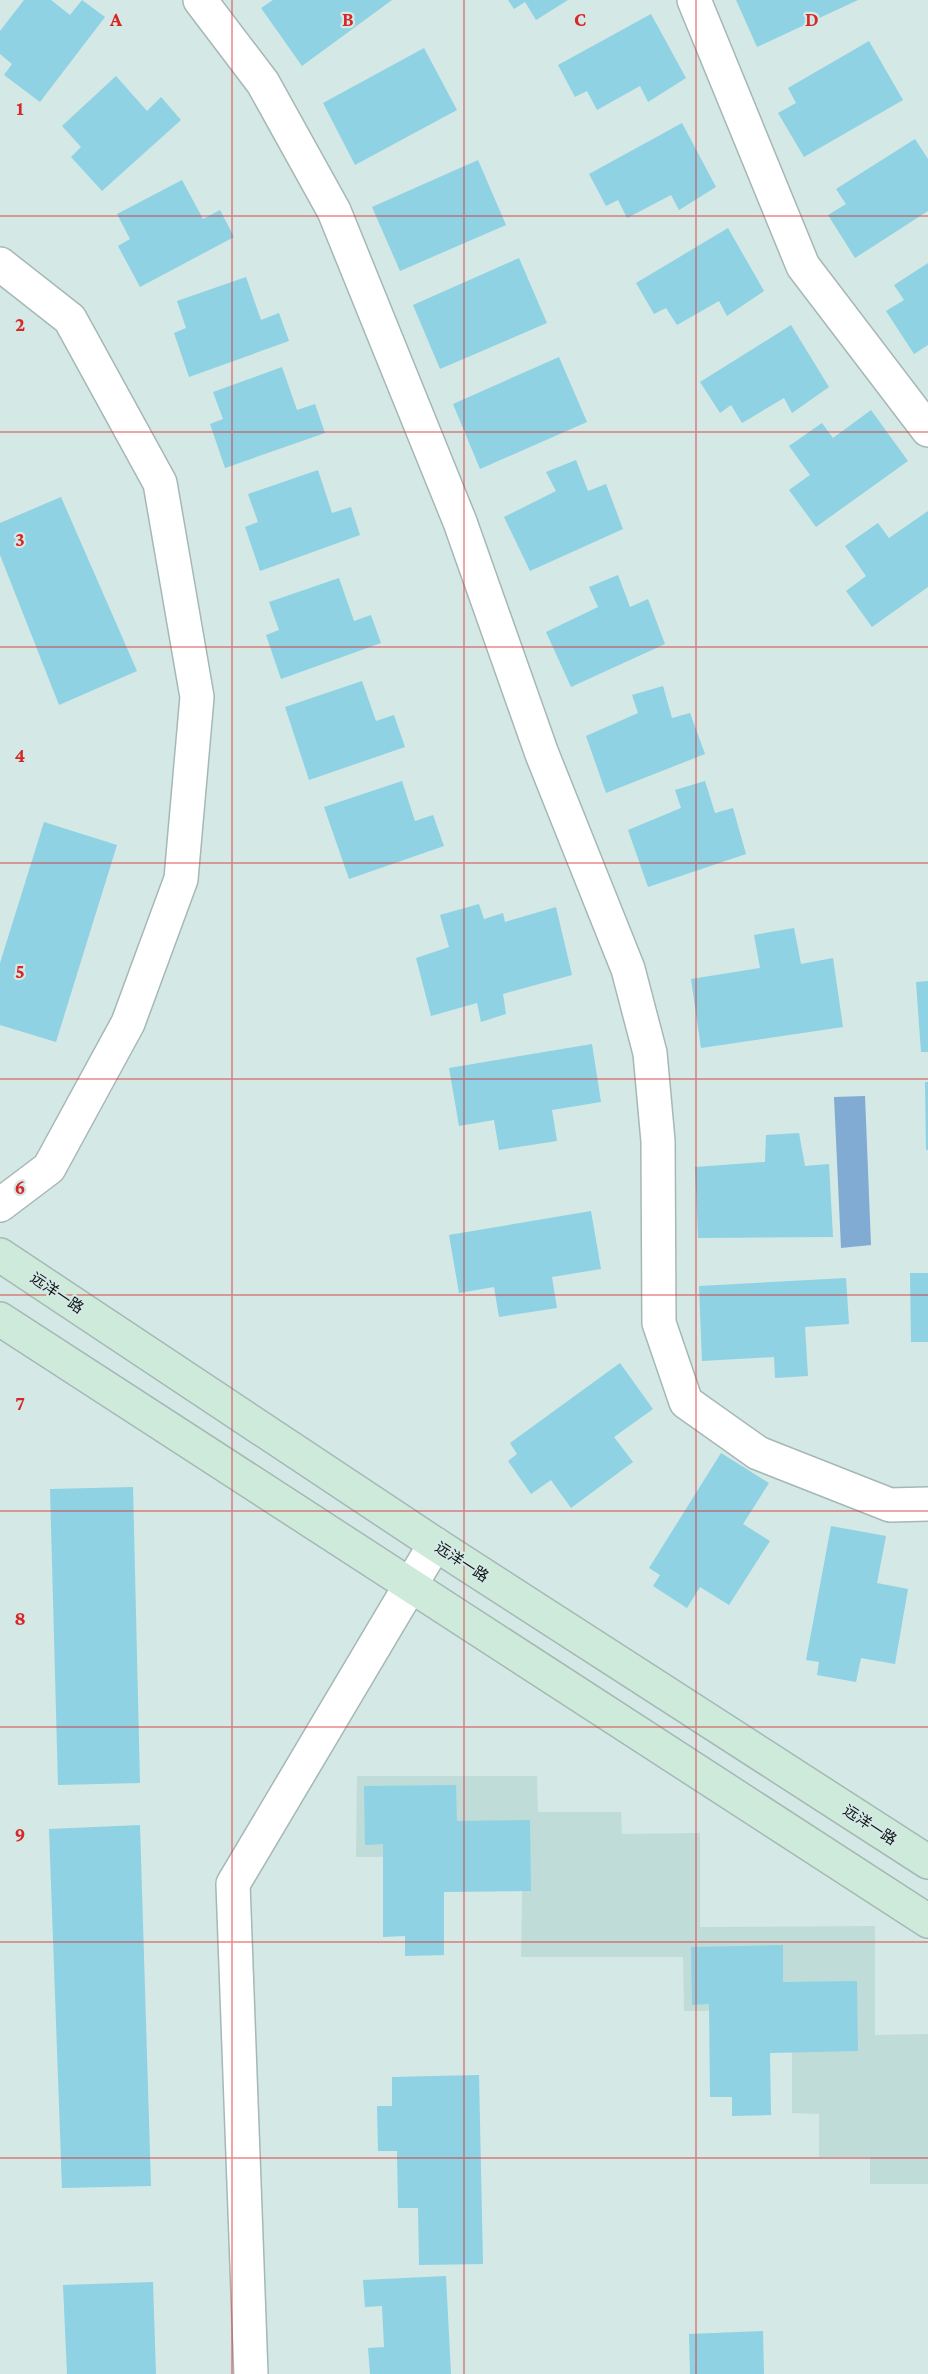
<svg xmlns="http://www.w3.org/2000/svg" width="928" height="2374" viewBox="0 0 928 2374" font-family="'Crimson Pro','Noto Sans SC',serif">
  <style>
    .built { fill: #bfdcd8 }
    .water { fill: #81abd2 }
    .building { fill: #8ed2e4 }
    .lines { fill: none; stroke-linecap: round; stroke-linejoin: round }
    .street-casing { stroke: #a5b8b5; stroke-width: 36 }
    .secondary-casing { stroke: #a5b8b5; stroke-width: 36 }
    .street { stroke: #fff; stroke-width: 33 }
    .secondary { stroke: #cdeada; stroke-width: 33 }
    .grid { fill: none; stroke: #d62828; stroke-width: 1.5; stroke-opacity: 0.55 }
    .labels { text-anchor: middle; stroke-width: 4.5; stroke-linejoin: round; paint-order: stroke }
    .street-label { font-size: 15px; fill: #0c1312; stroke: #d4e8e5 }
    .grid-label { font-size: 20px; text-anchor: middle; font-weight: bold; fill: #d62828; stroke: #d4e8e5; stroke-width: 4.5; stroke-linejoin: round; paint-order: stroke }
  </style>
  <rect width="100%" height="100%" fill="#d4e8e5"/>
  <path class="built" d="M357,1776H537L538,1812H621L622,1834L700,1833V1927L875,1926V2035L928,2034V2184H870V2157H819V2114L792,2113V2010L684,2011L683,1957H521L523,1856L356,1857Z"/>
  <path class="water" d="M865,1096L871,1245L841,1248L834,1097Z"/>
  <path class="building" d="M24,0H51L70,15L82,0L105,17L40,102L4,75L12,64L0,54V31Z
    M273,0H392L302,66L261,8Z
    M508,0H568L536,20L525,2L514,9Z
    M736,0H858L757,47Z
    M651,14L686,78L648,102L640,86L597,110L587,91L575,97L558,65Z
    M869,41L903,100L804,157L778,113L796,103L788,88Z
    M424,48L457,110L355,165L323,103Z
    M116,76L147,111L161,97L181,120L102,191L71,157L81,147L62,126Z
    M682,123L716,187L679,210L671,195L627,218L618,200L606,206L589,174Z
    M915,139L928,159V211L855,258L828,215L846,204L836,189Z
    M478,160L506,225L400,271L372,207Z
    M182,180L203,219L220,210L234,237L140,287L118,246L130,239L117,214Z
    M728,228L764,291L727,316L719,301L677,325L666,308L654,314L636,283Z
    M519,258L547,323L440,369L413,305Z
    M928,263V345L914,354L886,311L904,300L894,285Z
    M246,277L261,320L279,313L289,341L189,377L174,333L186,328L177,301Z
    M791,325L829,387L792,413L784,398L742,423L731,405L720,413L700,382Z
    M559,357L587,422L480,469L453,404Z
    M282,367L297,410L315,404L325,433L225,468L210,424L223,419L213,392Z
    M871,410L908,461L816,527L789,490L810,475L789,446L822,423L833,438Z
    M576,460L588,491L606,484L623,529L530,571L504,517L556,491L546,472Z
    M318,470L332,513L351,507L360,535L260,571L245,527L258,522L248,494Z
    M61,497L137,671L59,705L0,555V523Z
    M928,511V587L872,627L846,591L866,576L845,546L878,523L889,538Z
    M618,575L630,607L648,599L665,644L571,687L546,632L598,607L589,587Z
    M339,578L354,621L371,615L381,643L281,679L266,635L279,630L269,602Z
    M362,681L376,721L394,715L405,747L309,780L285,707Z
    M663,686L672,718L690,713L705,754L606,793L586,736L638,713L632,695Z
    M402,781L415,821L433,815L444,846L349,879L324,807Z
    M705,781L715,813L733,808L746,854L648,887L628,830L681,808L675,790Z
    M44,822L117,845L56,1042L0,1025V963Z
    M479,904L484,919L503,913L505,922L556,907L572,975L503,994L506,1014L481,1022L477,1003L431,1016L416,958L449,947L440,915Z
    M794,928L801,964L833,958L843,1027L701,1048L691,979L760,968L754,935Z
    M928,981V1052H921L916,982Z
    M592,1044L601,1102L552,1110L557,1141L499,1150L494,1120L459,1126L449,1068Z
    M925,1082H928V1150H926Z
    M799,1133L805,1166L829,1164L833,1237L698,1238L695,1167L765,1162L766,1135Z
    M591,1211L601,1269L552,1277L557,1308L499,1317L494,1287L459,1293L449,1235Z
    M910,1273H928V1342H911Z
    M846,1278L849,1324L805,1327L808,1376L775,1378L774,1357L702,1361L699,1286Z
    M620,1363L653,1409L614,1437L633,1462L571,1508L551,1480L531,1494L508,1461L517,1454L510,1443Z
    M721,1453L769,1483L743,1524L770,1541L729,1605L700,1587L687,1608L653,1586L660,1575L649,1568Z
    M133,1487L140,1783L58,1785L50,1489Z
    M831,1526L886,1536L877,1583L908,1589L895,1664L861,1658L856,1682L817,1675L819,1662L806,1660Z
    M456,1785L457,1821L530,1820L531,1891L444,1892V1955L405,1956V1936L383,1937V1844L365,1845L364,1786Z
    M140,1825L151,2186L62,2188L49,1829Z
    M783,1945V1982L857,1981L858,2051L770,2053L771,2115L732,2116V2097H710L709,2004L692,2005L691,1947Z
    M479,2075L483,2264L419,2265L418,2208H398L397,2151H378L377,2106H392V2077Z
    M446,2276L451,2374H370L368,2348L384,2347L382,2306L365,2307L363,2280Z
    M153,2282L156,2374H67L63,2285Z
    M763,2331L764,2374H690L689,2334Z"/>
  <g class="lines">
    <defs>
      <path id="street" d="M200,0L263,83L334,211L460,522L542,754L628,969L650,1053L658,1141L659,1323L686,1402L758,1453L890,1505L928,1504
        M694,0L803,266L928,430
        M0,264L70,319L160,483L197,697L181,879L128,1023L49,1168L0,1205
        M251,2374L233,1884L435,1544"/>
      <path id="secondary" d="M0,1255L435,1544L928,1862
        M0,1319L928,1921"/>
    </defs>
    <use href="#street" class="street-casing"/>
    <use href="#secondary" class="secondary-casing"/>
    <use href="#street" class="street"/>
    <use href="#secondary" class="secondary"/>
  </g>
  <path class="grid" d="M232,0V2374M464,0V2374M696,0V2374M0,216H928M0,432H928M0,647H928M0,863H928M0,1079H928M0,1295H928M0,1511H928M0,1727H928M0,1942H928M0,2158H928"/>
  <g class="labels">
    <g class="street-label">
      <text transform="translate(57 1293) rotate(34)" y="5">远洋一路</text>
      <text transform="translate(462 1562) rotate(33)" y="5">远洋一路</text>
      <text transform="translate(870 1825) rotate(33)" y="5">远洋一路</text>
    </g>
  </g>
  <g class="grid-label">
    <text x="116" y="26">A</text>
    <text x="348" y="26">B</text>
    <text x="580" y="26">C</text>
    <text x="812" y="26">D</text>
    <text x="20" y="115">1</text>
    <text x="20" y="331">2</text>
    <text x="20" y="546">3</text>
    <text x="20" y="762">4</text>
    <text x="20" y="978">5</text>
    <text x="20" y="1194">6</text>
    <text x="20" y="1410">7</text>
    <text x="20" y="1625">8</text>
    <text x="20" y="1841">9</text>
  </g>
</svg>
